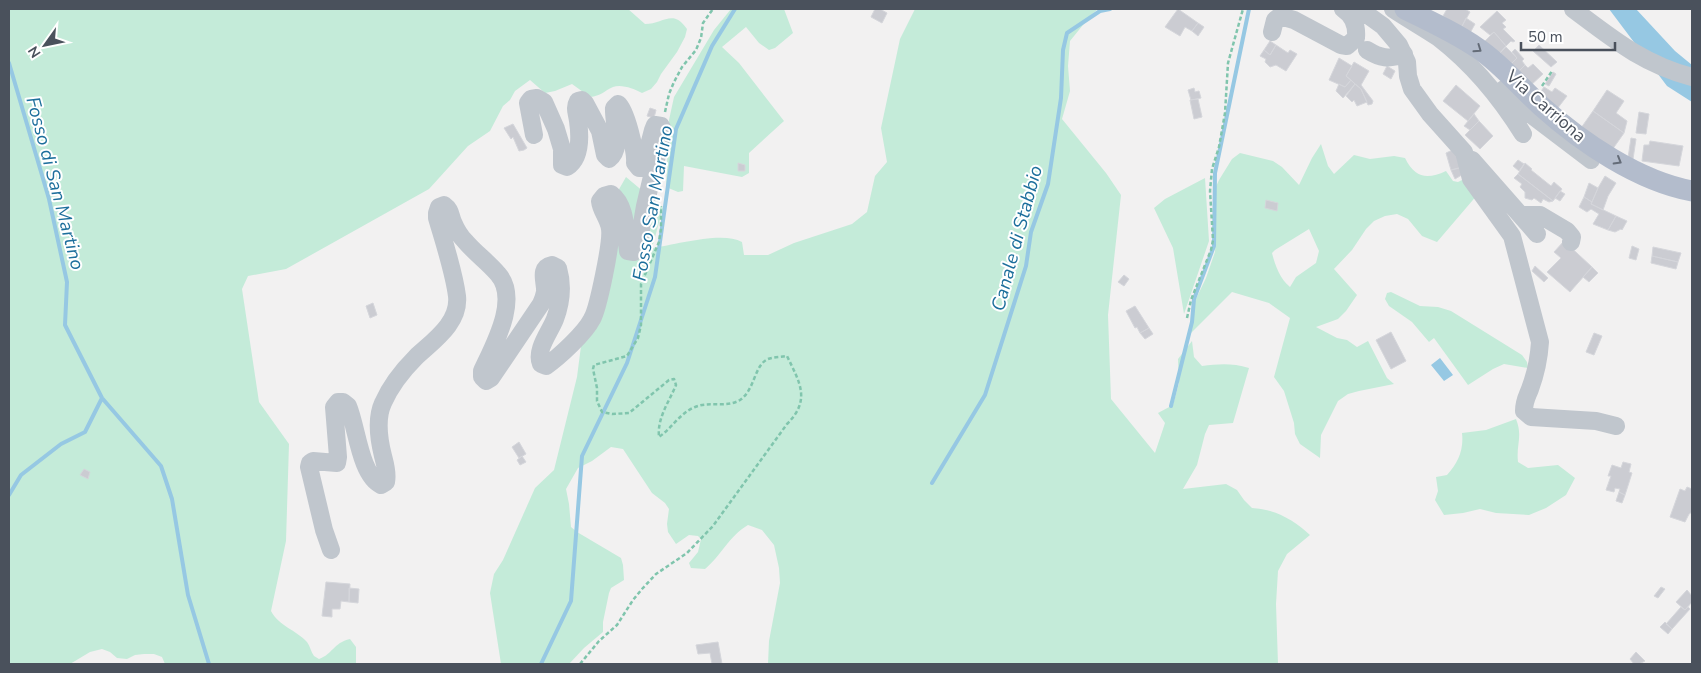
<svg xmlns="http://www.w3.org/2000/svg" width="1701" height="673" viewBox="0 0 1701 673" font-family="'Nunito Sans',sans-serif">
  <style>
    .green { fill: #c4ebd9; fill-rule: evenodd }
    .water { fill: #96c8e3 }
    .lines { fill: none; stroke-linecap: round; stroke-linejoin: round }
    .stream { stroke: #96c8e3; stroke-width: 4 }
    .building { fill: #cbccd2; stroke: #d5d6db }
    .path { stroke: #80c5ad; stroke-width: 2.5; stroke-dasharray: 4 2.5; stroke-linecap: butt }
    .minor { stroke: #c0c6cd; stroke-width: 18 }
    .major { stroke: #b3bccc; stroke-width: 21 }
    .oneway { stroke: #646c78 }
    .labels { text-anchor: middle; stroke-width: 4; stroke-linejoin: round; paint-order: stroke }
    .street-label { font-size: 18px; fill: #4a515c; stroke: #fff }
    .water-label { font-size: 19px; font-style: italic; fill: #1d6f9c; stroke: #fff }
  </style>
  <rect width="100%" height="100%" fill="#f2f1f1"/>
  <path class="green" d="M9,9H628L645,24C663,24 673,8 687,29L685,37L677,52L661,74L657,82L651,89L642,93C634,89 622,84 613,87C604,91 601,96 590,97L572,84L555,91L545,93L530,80L515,91L510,100L503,106L490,131L468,146L429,189L286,269L248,276L242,289L259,402L289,444L286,541L271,611C279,626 296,630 307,642C310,646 311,652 314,656L319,659C333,654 333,643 350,639L356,647V664H165L162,657L154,654H144L135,655L127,659L117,658L110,652L102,649L90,652L70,664H9Z
    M731,9H784L793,33L775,48L769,50L759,43L746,27L722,47L739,63L784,121L749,153V173L742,177L684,166L683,191L678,192L666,187L669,120L674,97L714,30Z
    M915,9H1098L1091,15L1070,41L1068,66L1070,91L1062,119L1106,173L1121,195L1108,315L1111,399L1155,453L1165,423L1158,413L1173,405L1179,383L1178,359L1192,341L1194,357L1202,366C1219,364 1232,363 1249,368L1233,423L1209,425L1205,434L1197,465L1183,489L1226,484L1237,490L1244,500L1252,508C1275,509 1294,520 1310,535L1287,554L1278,571L1276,604L1278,664H768L769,641L780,583L779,568L774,545L762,530L748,525C729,536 721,556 705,569L691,568L689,563L698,552L701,539L698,536L689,535L676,544L668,532L667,524L669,509L665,503L652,493L623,449L611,447L592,461L578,468L566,489L569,504L571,527L577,532L621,558L623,565L624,580L611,588L609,593L603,622V632L584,648L569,664H501L490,593L494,574L503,560L535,488L554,470L577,377L581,346L607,276L614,198L626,177L663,208L652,248C676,245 722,231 742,242L744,255H768L794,243L852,224L867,212L875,176L887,162L881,128L900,39Z
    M1321,144L1328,166L1334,174L1354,155L1370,159L1394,156L1405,158C1415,178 1427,180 1446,171L1453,181L1458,182L1466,178L1478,194L1437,242L1422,236L1408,219L1397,214L1385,216L1374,221L1366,229L1352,250L1334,269L1357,295L1346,311L1338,319L1316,327L1337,338L1347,340L1357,347L1368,341L1387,378L1394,384L1359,391L1348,394L1338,401L1321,435L1320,458L1300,444L1295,434L1294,423L1284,391L1274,377L1290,318L1269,303L1232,292L1191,333L1194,303L1206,278L1215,252L1216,232L1213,201L1214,191L1219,180L1232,159L1240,153L1273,161L1282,167L1299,185L1312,158ZM1309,229L1319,251L1316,263L1296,277L1290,287C1280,279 1275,265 1272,253L1275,250Z
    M1205,178L1209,241L1184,314L1173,248L1154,208L1165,199Z
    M1391,292L1420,306L1438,307L1451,311L1522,355L1527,362L1528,368L1504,364L1493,369L1468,385L1434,338L1429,342L1412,322L1389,306L1385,299L1387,293Z
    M1516,419C1523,437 1516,444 1518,462L1528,468L1558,465L1575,478L1566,495L1546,508L1529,515L1496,513L1480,509L1463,513L1444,515L1435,500L1438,491L1436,477L1447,475C1458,463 1464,450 1462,433L1486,430Z"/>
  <path class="water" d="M1609,9H1636L1675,51L1692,65V102L1667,86Z
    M1440,358L1453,375L1444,381L1431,365Z"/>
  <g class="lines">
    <path class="stream" d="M9,63L49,199L67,282L65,325L102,398L161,466L172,499L188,595L209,664
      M1171,406L1192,322L1194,299L1214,246L1215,173L1249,9
      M932,483L985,395L1026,266L1031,232L1048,184L1061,98L1063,50L1067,33L1100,11L1110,9
      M9,495L21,475L61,444L85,432L102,398
      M541,664L571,601L582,456L627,363L655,277L676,129L712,46L735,9"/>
  </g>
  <path class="building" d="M875,9H880L887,13L882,23L871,17Z
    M1178,9L1198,23L1192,31L1185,27L1180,36L1165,27Z
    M1447,9H1465L1470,12L1461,28L1443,16Z
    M1497,11L1506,20L1502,23L1506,27L1503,29L1515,41L1513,42L1511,41L1506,46L1494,32L1490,35L1480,27Z
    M1466,18L1475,24L1470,33L1461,28Z
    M1198,23L1204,27L1198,36L1192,31Z
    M1494,32L1506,46L1498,55L1482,44Z
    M1270,41L1276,45L1270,55L1264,50Z
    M1276,45L1288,53L1290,50L1297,54L1286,71L1276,65L1270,67L1265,62L1266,59L1260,56L1264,50L1270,55Z
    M1539,45L1557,62L1551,67L1533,51Z
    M1506,47L1517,58L1510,65L1498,55Z
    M1515,49L1524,59L1522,61L1525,65L1517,73L1510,65L1517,58L1512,52Z
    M1339,58L1352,66L1346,76L1351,80L1345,87L1329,80Z
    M1354,62L1369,71L1361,85L1373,101L1372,104L1368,105L1361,89L1346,76Z
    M1533,64L1543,74L1530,86L1517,73L1525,65L1528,68Z
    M1387,66L1395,71L1391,79L1383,74Z
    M1553,72L1556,74L1549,86L1545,84Z
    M1351,80L1355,84L1343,98L1336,91L1339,84L1345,87Z
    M1355,84L1361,89L1367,102L1357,106L1354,100L1352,102L1346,96Z
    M1456,85L1480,106L1468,121L1443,101Z
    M1544,87L1552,92L1555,88L1567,96L1557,109L1539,94Z
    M1194,88L1195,92L1199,91L1201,98L1191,100L1188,90Z
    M1607,90L1624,101L1616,113L1627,121L1624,133L1593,111Z
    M1198,99L1202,117L1194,119L1190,100Z
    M650,108L656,110L654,118L647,116Z
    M1593,111L1624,133L1612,150L1581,128Z
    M1639,112L1649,114L1646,134L1636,133Z
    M1474,114L1479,121L1470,130L1464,126Z
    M1479,121L1493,136L1480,149L1465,135Z
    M513,124L527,148L524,150L519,151L513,137L511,139L504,128Z
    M1631,138L1636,139L1633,159L1628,158Z
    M1650,141L1683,146L1679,166L1642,161L1644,145H1649Z
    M1457,148L1463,167L1451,170L1446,153Z
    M1518,160L1524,164L1519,171L1513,166Z
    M738,163L745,165V171H738Z
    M1525,163L1532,169L1531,170L1551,186L1554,182L1562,189L1553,201L1518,174Z
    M1463,167L1465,173L1455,179L1451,170Z
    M1518,174L1553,201L1549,202L1543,199L1541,203L1534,198L1532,200L1525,198V192L1520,187L1522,184L1514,178Z
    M1605,176L1616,183L1608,196L1603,210L1591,204L1598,188Z
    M1589,183L1598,188L1592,202L1584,197Z
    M1560,191L1565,194L1560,201L1555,198Z
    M1584,197L1592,202L1591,204L1616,216L1608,230L1593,224L1599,214L1591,209L1587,212L1579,207Z
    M1266,200L1278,203L1277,211L1265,208Z
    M1616,216L1627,221L1622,230L1621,229L1615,232L1608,230Z
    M1564,241L1592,267L1570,292L1547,272L1561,258L1554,252Z
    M1632,246L1639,249L1636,260L1629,258Z
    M1653,247L1681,253L1678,262L1652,256Z
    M1652,256L1678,262L1676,269L1651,263Z
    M1535,266L1548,278L1544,282L1532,271Z
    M1592,267L1598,273L1589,282L1583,277Z
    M1124,275L1129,279L1124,286L1118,282Z
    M373,303L377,315L370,318L366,306Z
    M1135,306L1149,328L1140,333L1137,327L1135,328L1126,311Z
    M1149,328L1153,334L1145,339L1140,333Z
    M1391,332L1406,361L1391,369L1376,340Z
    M1594,333L1602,336L1594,355L1586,352Z
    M519,442L526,454L519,458L512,447Z
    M522,456L526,462L520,465L517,460Z
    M1623,462L1631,464L1629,472L1632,473L1625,495L1619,492L1620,489L1615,488L1614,492L1606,490L1611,476H1608L1612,465L1621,468Z
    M84,469L90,472L88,479L80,475Z
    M1687,487L1692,489V512L1689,514L1685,522L1670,517L1680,489L1685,491Z
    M1619,492L1625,495L1622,503L1616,501Z
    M326,582L350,584L349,602L341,601L340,609H332V617L322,616Z
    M1661,587L1665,589L1658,598L1654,596Z
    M349,588L359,589L358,603L349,602Z
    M1687,590L1692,596V602L1685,610L1676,602Z
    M1681,607L1685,610L1688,607L1690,609L1672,629L1666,624Z
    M1665,622L1672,629L1668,634L1660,627Z
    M718,642L722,664H712L710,653L698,654L696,645Z
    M1636,652L1645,661L1639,664H1634L1630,659Z"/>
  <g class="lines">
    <path class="path" d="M1542,86L1552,71
      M665,112L669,94L674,82L682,67L696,50L701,38L703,23L713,9
      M1187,318L1191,300L1211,250L1213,240L1210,191L1212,169L1219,147L1225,113L1228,63L1243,9
      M580,664L599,641L617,625L633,600L642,589L656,574L687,553L713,526L787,424C811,400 800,383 787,356C781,357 773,357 768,359C754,365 755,390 740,400C727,408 709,401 695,407C680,413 672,428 659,437C657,418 669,402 676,385L674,379L669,380L629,413L612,414L602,412L597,401V388L593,369L594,365L627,356L638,338L641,325V284L659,242L661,229V206"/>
    <path class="minor" d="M1393,9C1408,19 1424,28 1439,38C1474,65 1500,97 1523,134
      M1573,9C1613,39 1643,64 1692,77
      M1348,12L1365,13L1383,26L1399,45L1407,62L1408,76L1412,89L1430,114L1464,152L1471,179L1512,236L1540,342C1539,358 1536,373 1530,389C1527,397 1524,401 1524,411L1531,417L1596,421L1616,426
      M1272,32L1275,20L1280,16L1294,20L1341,45L1347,46L1356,38C1357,26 1354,16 1343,9
      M1367,50C1380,58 1389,60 1404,54
      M1504,89L1521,107L1591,160
      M1466,158L1472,160L1537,234
      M1520,215H1540L1567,231L1572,237L1571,242
      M331,550L324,530L309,467L310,463L313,461L337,463L338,457L334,407L338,402H343L348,406C357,427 360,475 381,485L386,482C388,473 385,464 383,456C379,440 376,418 383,403C390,387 403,370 416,357C433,341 460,323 457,296C454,272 444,242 437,218V213L439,207L444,205C451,210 450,215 453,222C456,229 460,236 465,241C475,253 488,262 498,274C520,299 494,345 482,371V377L486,381L491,378L541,304C543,300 544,297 545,292C546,282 538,268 552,265L558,268C563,285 561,303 555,319C550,332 535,350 541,364L546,366C559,357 585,333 592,319C598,309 612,242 610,229C609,219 601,211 600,201L604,196L611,194C627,206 625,232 628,251L634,252L638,247L645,206L663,130L661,126L655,125L653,130L643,168H639L635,163C636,152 626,110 618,104L614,108C613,122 623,148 609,159L605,155L600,131L585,103L582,100L578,101C574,108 577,113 578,121C580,135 581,158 567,167L562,165V149L556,129L544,102L537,98L531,99L528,103L534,135"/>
    <path class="major" d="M1405,9C1430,21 1456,33 1479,49C1502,65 1520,87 1541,106C1581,142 1638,181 1692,191"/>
  </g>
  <defs><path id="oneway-chevron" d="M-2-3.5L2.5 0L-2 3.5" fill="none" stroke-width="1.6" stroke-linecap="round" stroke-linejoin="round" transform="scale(1.25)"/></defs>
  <g class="oneway">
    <use href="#oneway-chevron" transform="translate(1478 49) rotate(35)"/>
    <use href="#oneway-chevron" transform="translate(1618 161) rotate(30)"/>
  </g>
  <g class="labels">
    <g class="street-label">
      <text transform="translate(1546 106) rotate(41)" y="6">Via Carriona</text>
    </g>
    <g class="water-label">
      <text transform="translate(56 183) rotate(75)" y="7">Fosso di San Martino</text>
      <text transform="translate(652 203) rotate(-80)" y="7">Fosso San Martino</text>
      <text transform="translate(1016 238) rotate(-75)" y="7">Canale di Stabbio</text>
    </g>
  </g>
  <rect width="1701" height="673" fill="none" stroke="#4a515c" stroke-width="20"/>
  <g transform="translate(45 45) rotate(237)" stroke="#ffffff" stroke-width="4" paint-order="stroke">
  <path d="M0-4L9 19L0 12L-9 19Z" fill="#4a515c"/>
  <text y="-8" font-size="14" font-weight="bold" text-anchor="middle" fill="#4a515c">N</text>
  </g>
  <path d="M1521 42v8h94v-8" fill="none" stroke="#4a515c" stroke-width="2.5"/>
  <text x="1528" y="42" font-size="15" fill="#4a515c" stroke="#ffffff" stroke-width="4" paint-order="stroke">50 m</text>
</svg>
